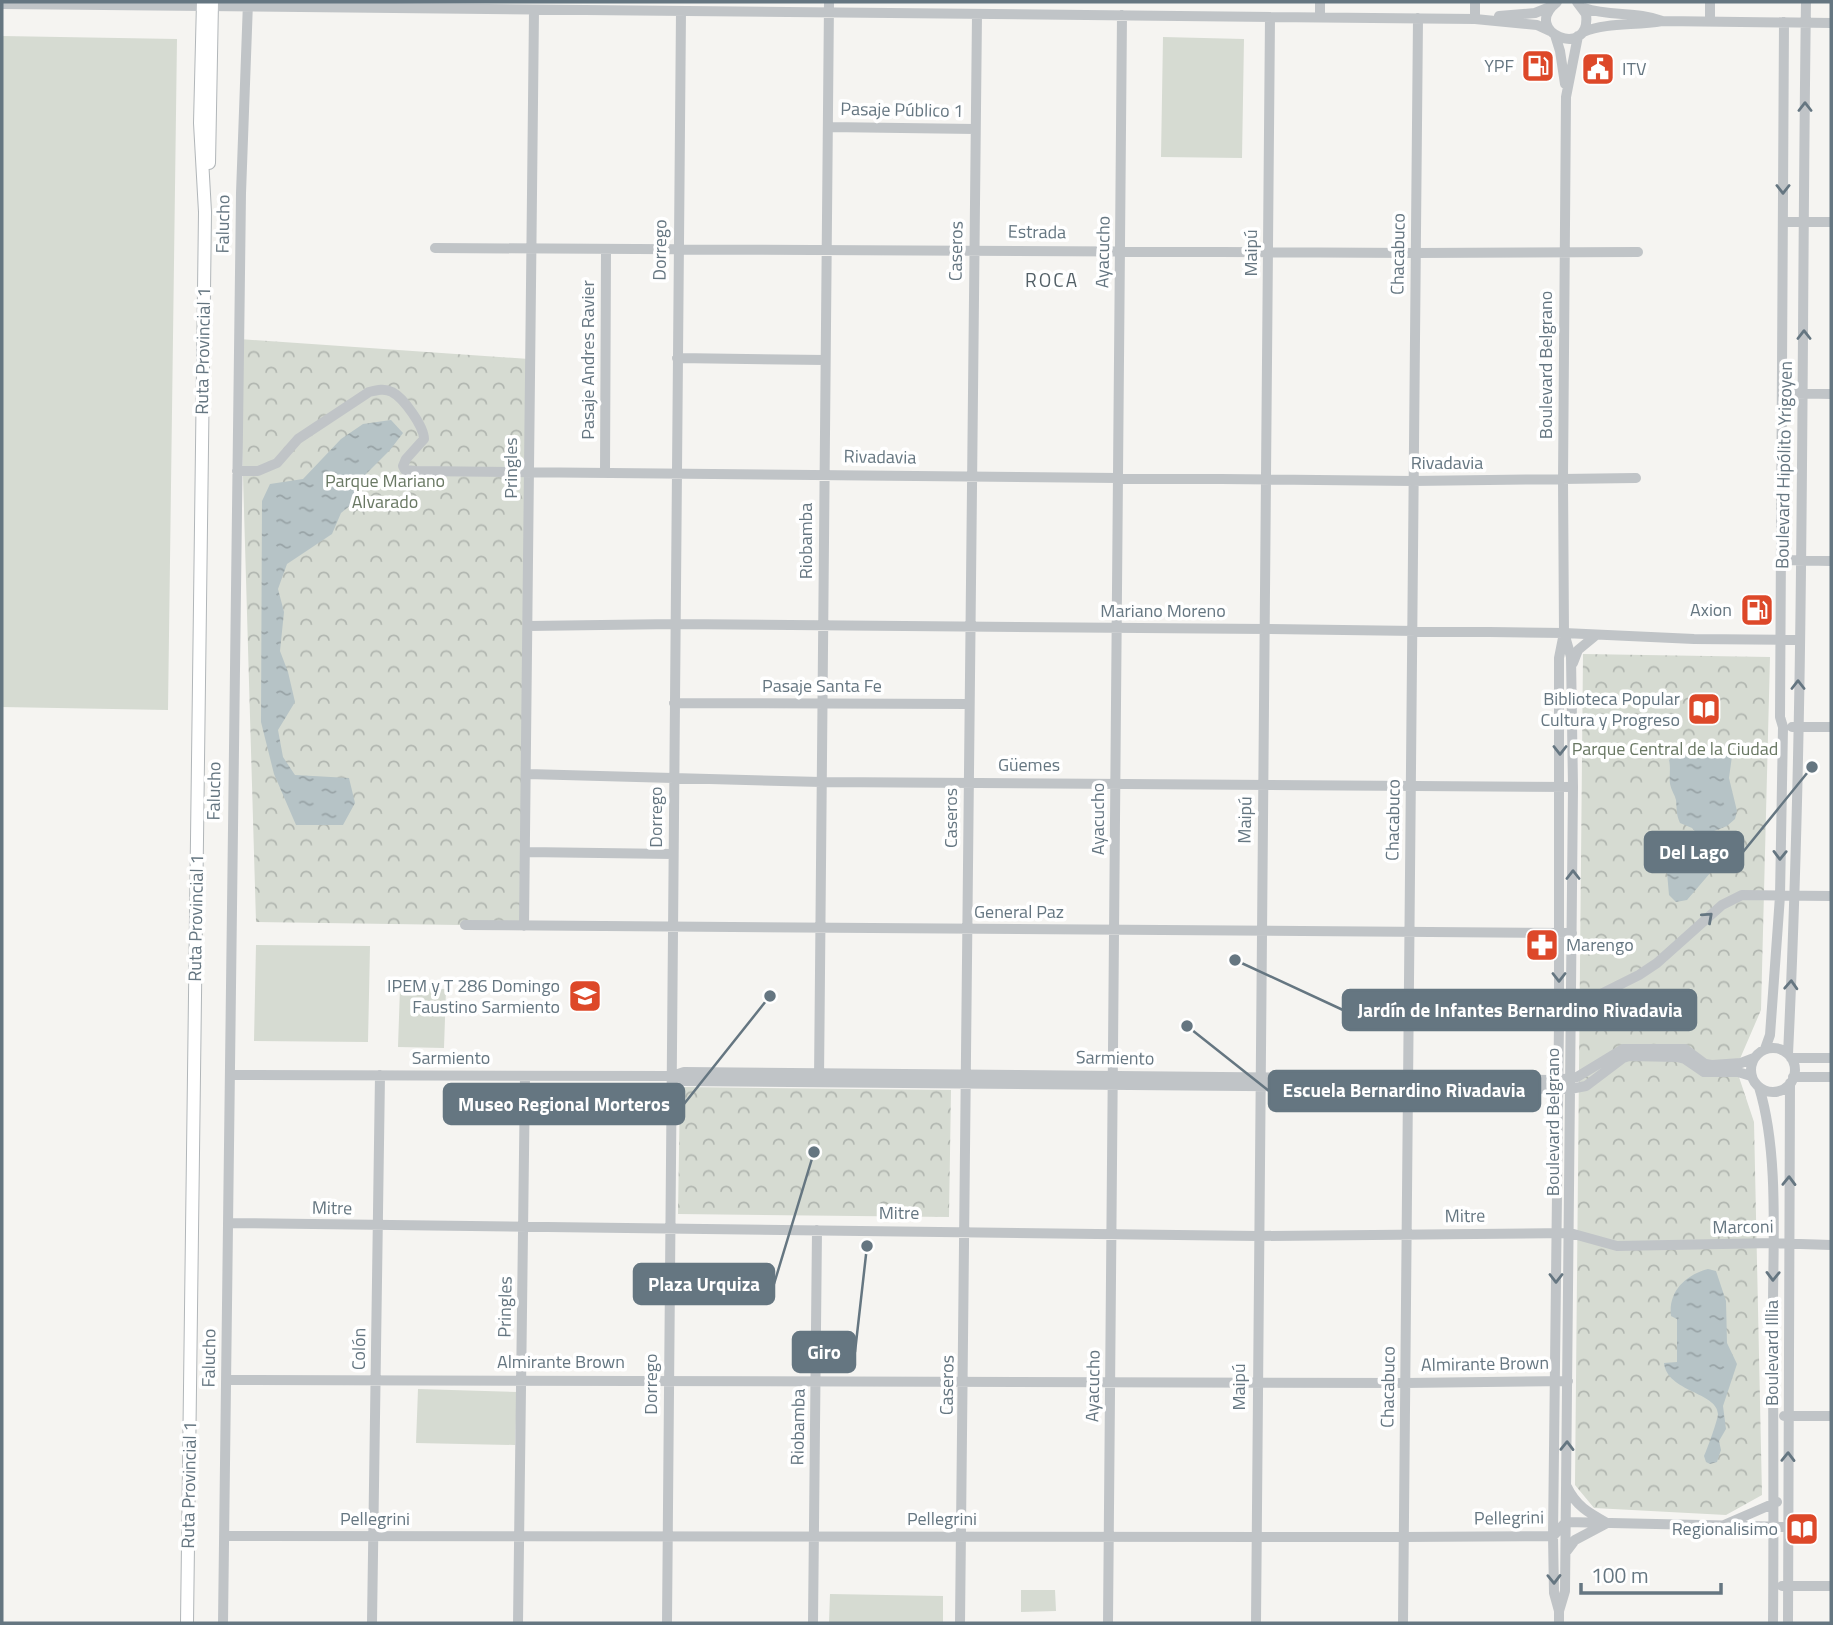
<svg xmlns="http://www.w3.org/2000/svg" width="1833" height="1625" viewBox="0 0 1833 1625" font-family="'Titillium Web',sans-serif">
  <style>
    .green { fill: #d6dbd2 }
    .forest { fill: url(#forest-crowns) }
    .water { fill: url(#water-ripples) }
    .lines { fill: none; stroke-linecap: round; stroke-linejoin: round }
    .major-casing { stroke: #b1b6b9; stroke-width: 14 }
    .minor { stroke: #c0c4c7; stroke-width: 10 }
    .major { stroke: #fff; stroke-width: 12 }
    .oneway { stroke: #657681 }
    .labels { text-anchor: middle; stroke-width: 7; stroke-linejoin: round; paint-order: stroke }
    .poi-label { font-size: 18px; fill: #657681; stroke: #fff; text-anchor: end }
    .street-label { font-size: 18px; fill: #657681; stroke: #fff }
    .park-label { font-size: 18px; fill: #697863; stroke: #fff }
    .neighbourhood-label { font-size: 19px; letter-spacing: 2px; fill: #525f66; stroke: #fff }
    .leader { fill: none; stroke: #657681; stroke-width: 2.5 }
    .callout-dot { fill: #657681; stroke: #fff; stroke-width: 2.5 }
    .callout { fill: #657681; stroke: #657681; stroke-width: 2.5 }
    .callout-label { font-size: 19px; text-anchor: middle; font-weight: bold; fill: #fff }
  </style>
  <defs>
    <pattern id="forest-crowns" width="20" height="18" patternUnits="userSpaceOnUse" patternTransform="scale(1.75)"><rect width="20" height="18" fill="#d6dbd2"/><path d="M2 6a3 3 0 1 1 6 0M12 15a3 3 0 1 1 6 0" fill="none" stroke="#b1b6b0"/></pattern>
    <pattern id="water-ripples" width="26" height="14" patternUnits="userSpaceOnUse" patternTransform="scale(1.75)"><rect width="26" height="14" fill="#b6c3c6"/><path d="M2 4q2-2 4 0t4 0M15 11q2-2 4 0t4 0" fill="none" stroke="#98a3a6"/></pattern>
  </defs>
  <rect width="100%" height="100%" fill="#f5f4f1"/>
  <path class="green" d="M2,36L177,39L168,710L2,707Z
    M1163,37L1244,39L1242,158L1161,157Z
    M256,945L370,946L368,1042L254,1041Z
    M400,988L446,989L444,1048L398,1047Z
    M418,1389L517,1392L515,1445L416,1443Z
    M1021,1590H1055L1056,1611L1021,1612Z
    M830,1594L943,1596V1623H829Z"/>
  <path class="forest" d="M239,339L529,359L524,926L256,922Z
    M1583,654L1770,657L1761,1010L1736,1068L1754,1122L1762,1495L1726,1515L1594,1508L1575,1485Z
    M680,1087L951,1090L949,1217L678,1214Z"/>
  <path class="water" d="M391,420L403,433L390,450L364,476L357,500L341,513L332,534L287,564L278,589L284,612L280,651L288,672L295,702L278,730L283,757L295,775L349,778L355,803L343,825H296L274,774L261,722L262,501L270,484L303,479L341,439L363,424Z
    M1682,747L1705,749L1713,756L1720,755L1726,750L1732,756L1729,778L1737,811L1735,819L1727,826L1709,833C1705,846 1702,853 1712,863L1711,872L1687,900L1676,902L1669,895L1666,861C1676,854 1687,855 1698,851L1702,839L1692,828L1680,823C1676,814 1677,810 1676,800C1675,795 1671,790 1670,784C1669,776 1671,768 1669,760Z
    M1708,1269L1716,1271L1726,1301L1727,1343L1737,1364L1723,1406L1726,1429L1719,1441L1721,1450L1717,1462L1710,1464L1706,1462L1704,1456C1707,1450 1718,1419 1718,1414C1717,1392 1667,1392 1664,1363L1677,1362V1319L1671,1316C1668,1292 1685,1275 1708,1269Z"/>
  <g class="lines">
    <defs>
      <path id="major" d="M209,163L212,2
        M187,1623L205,212L200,123L203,2"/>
    </defs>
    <use href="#major" class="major-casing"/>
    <path class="minor" d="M1320,2V17
      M1557,2C1519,32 1592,61 1586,14L1577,2
      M2,4L1475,19L1537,25L1550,31
      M1584,8C1610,17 1637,11 1662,21
      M1499,16L1535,13L1550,7
      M1475,19V2
      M1710,21V2
      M1583,32C1608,22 1635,26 1662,21L1831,23
      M1555,35L1560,51L1565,84
      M828,127L975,129
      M1783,222H1831
      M435,248L1415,253L1638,252
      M677,358L825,360
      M1782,393L1831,394
      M237,471H258L277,463L298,439L369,392C377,390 385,388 392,392C404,398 424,427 424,439L406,459L403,466L405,470L416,471L1413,481L1636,478
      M605,472L606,249
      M1781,560L1831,561
      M528,626L675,624L1265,629L1564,633L1694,639L1799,640
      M1573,663L1578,650L1595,636
      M674,703L969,704
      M1792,727H1831
      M527,774L821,782L1573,787
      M526,852L673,854
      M465,925L1572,933
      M524,926L534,10
      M1570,1016L1601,994L1639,975L1657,963L1722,905L1742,895L1831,896
      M1751 1070a22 22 0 1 1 44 0a22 22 0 1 1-44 0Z
      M1765,1049L1770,1035L1780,896L1783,727L1780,717L1784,22
      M1788,1054C1805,703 1801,352 1806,2
      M1791,1058H1831
      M230,1075L672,1076L684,1072L1558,1080L1577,1077L1623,1049H1685L1705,1064L1712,1065L1741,1063L1754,1058
      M672,1076L684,1081L1570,1089L1586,1086L1623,1058L1629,1056L1677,1057L1685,1059L1704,1072H1738L1751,1076
      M1793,1077H1831
      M819,1080L829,2
      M1759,1087C1779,1152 1773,1240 1773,1309C1773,1414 1774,1518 1773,1623
      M228,1223L1258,1236L1570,1233L1617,1246L1774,1243L1831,1245
      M226,1380L1405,1383L1568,1381
      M1784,1416H1831
      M1724,1525L1777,1502
      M224,1536L1404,1537L1553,1536L1566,1522L1788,1527
      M1566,1552L1575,1540L1607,1523C1589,1513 1576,1506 1567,1487
      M1782,1586H1831
      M1559,1611L1554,1593L1553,1536L1559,1023V658L1564,633L1563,479L1566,97L1578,36
      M223,1623L241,193L248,2
      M372,1623L380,1075
      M518,1623L525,1076
      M667,1623L681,11
      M813,1623L817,1230
      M960,1623C970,1087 967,550 977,14
      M1108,1623L1122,15
      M1256,1623L1270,17
      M1403,1623L1418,18
      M1559,1623V1611L1565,1591L1573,787L1571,657L1565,636
      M1788,1623L1790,1083"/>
    <use href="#major" class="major"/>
  </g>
  <defs><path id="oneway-chevron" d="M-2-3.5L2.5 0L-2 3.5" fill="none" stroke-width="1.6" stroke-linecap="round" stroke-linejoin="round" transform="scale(1.75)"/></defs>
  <g class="oneway">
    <use href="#oneway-chevron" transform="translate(1805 107) rotate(-90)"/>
    <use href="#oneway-chevron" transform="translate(1783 189) rotate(90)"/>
    <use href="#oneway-chevron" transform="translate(1804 335) rotate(-90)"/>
    <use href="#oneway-chevron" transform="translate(1798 685) rotate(-90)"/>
    <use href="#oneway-chevron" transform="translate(1560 750) rotate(90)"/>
    <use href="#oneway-chevron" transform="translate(1780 855) rotate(91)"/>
    <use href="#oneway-chevron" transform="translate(1573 875) rotate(-90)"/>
    <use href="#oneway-chevron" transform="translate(1708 917) rotate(-42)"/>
    <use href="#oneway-chevron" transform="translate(1559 977) rotate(90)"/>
    <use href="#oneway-chevron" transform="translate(1791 985) rotate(-87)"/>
    <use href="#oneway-chevron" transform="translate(1789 1181) rotate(-89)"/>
    <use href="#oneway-chevron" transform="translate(1773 1276) rotate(91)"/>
    <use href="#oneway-chevron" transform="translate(1556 1278) rotate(90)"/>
    <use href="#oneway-chevron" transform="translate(1567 1446) rotate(-89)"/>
    <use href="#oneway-chevron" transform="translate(1788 1457) rotate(-89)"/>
    <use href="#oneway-chevron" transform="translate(1554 1579) rotate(89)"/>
  </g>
  <defs>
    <symbol id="fuel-square" viewBox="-11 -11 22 22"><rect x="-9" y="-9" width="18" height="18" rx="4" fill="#dd4829" stroke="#fff"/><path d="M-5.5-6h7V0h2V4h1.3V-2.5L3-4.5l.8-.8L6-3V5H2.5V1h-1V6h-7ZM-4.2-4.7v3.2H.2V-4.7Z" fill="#fff"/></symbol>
    <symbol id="civic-square" viewBox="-11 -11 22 22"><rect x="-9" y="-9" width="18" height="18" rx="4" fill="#dd4829" stroke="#fff"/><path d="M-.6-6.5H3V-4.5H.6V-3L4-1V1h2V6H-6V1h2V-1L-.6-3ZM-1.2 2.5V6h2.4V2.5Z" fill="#fff"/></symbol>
    <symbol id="library-square" viewBox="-11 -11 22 22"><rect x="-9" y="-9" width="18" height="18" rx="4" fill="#dd4829" stroke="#fff"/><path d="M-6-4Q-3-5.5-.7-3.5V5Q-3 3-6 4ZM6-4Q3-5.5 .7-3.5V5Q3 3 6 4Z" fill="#fff"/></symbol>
    <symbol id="pharmacy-square" viewBox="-11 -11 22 22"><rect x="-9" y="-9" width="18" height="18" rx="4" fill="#dd4829" stroke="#fff"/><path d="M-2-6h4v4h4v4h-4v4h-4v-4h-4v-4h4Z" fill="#fff"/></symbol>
    <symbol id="school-square" viewBox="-11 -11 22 22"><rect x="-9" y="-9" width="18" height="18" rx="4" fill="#dd4829" stroke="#fff"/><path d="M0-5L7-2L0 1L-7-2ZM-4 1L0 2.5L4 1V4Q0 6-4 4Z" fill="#fff"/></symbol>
  </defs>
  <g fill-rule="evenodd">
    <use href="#fuel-square" x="1519" y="47" width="38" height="38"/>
    <use href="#civic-square" x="1579" y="50" width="38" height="38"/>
    <use href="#fuel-square" x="1738" y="591" width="38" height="38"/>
    <use href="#library-square" x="1685" y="690" width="38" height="38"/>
    <use href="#pharmacy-square" x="1523" y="926" width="38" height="38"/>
    <use href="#school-square" x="566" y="977" width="38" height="38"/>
    <use href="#library-square" x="1783" y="1510" width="38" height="38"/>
  </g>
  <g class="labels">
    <g class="poi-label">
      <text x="1514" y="72">YPF</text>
      <text x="1622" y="75" text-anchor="start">ITV</text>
      <text x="1732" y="616">Axion</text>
      <text x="1680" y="705">Biblioteca Popular<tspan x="1680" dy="21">Cultura y Progreso</tspan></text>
      <text x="1566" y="951" text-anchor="start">Marengo</text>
      <text x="560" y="992">IPEM y T 286 Domingo<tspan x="560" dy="21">Faustino Sarmiento</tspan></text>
      <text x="1778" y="1535">Regionalisimo</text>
    </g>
    <g class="street-label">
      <text transform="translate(902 110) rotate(1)" y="6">Pasaje Público 1</text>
      <text transform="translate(223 224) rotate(-89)" y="6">Falucho</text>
      <text transform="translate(1037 232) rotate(1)" y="6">Estrada</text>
      <text transform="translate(660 250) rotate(-89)" y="6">Dorrego</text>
      <text transform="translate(956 251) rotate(-89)" y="6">Caseros</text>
      <text transform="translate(1103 252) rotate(-89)" y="6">Ayacucho</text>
      <text transform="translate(1251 253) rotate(-90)" y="6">Maipú</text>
      <text transform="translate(1398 254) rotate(-89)" y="6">Chacabuco</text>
      <text transform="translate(203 351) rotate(-89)" y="6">Ruta Provincial 1</text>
      <text transform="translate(588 360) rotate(-90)" y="6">Pasaje Andres Ravier</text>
      <text transform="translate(1546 365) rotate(-90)" y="6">Boulevard Belgrano</text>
      <text transform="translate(880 457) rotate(1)" y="6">Rivadavia</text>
      <text x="1447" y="469">Rivadavia</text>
      <text transform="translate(1784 465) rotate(-89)" y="6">Boulevard Hipólito Yrigoyen</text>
      <text transform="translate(511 468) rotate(-90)" y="6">Pringles</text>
      <text transform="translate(806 541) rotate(-90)" y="6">Riobamba</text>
      <text x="1163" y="617">Mariano Moreno</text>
      <text x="822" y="692">Pasaje Santa Fe</text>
      <text x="1029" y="771">Güemes</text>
      <text transform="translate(214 791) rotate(-89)" y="6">Falucho</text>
      <text transform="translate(656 817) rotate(-90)" y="6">Dorrego</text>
      <text transform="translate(951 818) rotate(-90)" y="6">Caseros</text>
      <text transform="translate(1098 819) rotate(-90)" y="6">Ayacucho</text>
      <text transform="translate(1245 820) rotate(-89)" y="6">Maipú</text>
      <text transform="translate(1393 820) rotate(-89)" y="6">Chacabuco</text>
      <text x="1019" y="918">General Paz</text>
      <text transform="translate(196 918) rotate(-89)" y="6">Ruta Provincial 1</text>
      <text x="451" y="1064">Sarmiento</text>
      <text transform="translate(1115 1058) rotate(1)" y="6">Sarmiento</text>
      <text transform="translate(1553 1122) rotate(-90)" y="6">Boulevard Belgrano</text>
      <text transform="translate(332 1208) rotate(1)" y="6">Mitre</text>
      <text x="899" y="1219">Mitre</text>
      <text transform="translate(1465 1216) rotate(-1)" y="6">Mitre</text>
      <text transform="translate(1743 1227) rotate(-1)" y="6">Marconi</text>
      <text transform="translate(505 1307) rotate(-89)" y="6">Pringles</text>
      <text transform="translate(359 1349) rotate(-89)" y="6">Colón</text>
      <text transform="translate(1772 1353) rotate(-90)" y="6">Boulevard Illia</text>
      <text transform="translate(209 1358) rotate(-89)" y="6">Falucho</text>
      <text x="561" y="1368">Almirante Brown</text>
      <text transform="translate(1485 1364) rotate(-1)" y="6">Almirante Brown</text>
      <text transform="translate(651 1384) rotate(-90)" y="6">Dorrego</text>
      <text transform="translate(947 1385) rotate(-89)" y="6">Caseros</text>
      <text transform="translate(1093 1386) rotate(-89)" y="6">Ayacucho</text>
      <text transform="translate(1239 1387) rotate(-90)" y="6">Maipú</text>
      <text transform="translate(1388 1387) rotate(-89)" y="6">Chacabuco</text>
      <text transform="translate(798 1427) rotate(-89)" y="6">Riobamba</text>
      <text transform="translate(189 1485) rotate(-89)" y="6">Ruta Provincial 1</text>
      <text transform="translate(1509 1518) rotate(-1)" y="6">Pellegrini</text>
      <text x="375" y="1525">Pellegrini</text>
      <text x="942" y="1525">Pellegrini</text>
    </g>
    <g class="park-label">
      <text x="385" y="487">Parque Mariano<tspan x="385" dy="21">Alvarado</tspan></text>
      <text x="1675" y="755">Parque Central de la Ciudad</text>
    </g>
    <g class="neighbourhood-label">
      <text x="1052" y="287">ROCA</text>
    </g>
  </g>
  <path class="leader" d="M1812 767L1743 852M1235 960L1343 1010M1187 1026L1269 1091M770 996L684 1104M814 1152L774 1284M867 1246L855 1352"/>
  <g class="callout-dot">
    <circle cx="1812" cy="767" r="7"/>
    <circle cx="1235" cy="960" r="7"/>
    <circle cx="1187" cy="1026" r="7"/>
    <circle cx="770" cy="996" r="7"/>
    <circle cx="814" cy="1152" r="7"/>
    <circle cx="867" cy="1246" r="7"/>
  </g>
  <g class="callout">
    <rect x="1645" y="832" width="98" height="40" rx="7"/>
    <rect x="1343" y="990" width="353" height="40" rx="7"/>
    <rect x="1269" y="1071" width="271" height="40" rx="7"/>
    <rect x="444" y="1084" width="240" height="40" rx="7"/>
    <rect x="634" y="1264" width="140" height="40" rx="7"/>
    <rect x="793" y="1332" width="62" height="40" rx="7"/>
  </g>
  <g class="callout-label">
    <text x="1694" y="859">Del Lago</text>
    <text x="1520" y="1017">Jardín de Infantes Bernardino Rivadavia</text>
    <text x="1404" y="1097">Escuela Bernardino Rivadavia</text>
    <text x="564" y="1111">Museo Regional Morteros</text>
    <text x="704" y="1291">Plaza Urquiza</text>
    <text x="824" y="1359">Giro</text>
  </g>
  <rect width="1833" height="1625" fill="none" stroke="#657681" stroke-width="7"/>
  <path d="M1581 1583v10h140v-10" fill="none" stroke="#657681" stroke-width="3.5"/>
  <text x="1591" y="1583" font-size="21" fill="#657681" stroke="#ffffff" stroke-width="5" paint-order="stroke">100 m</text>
</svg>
